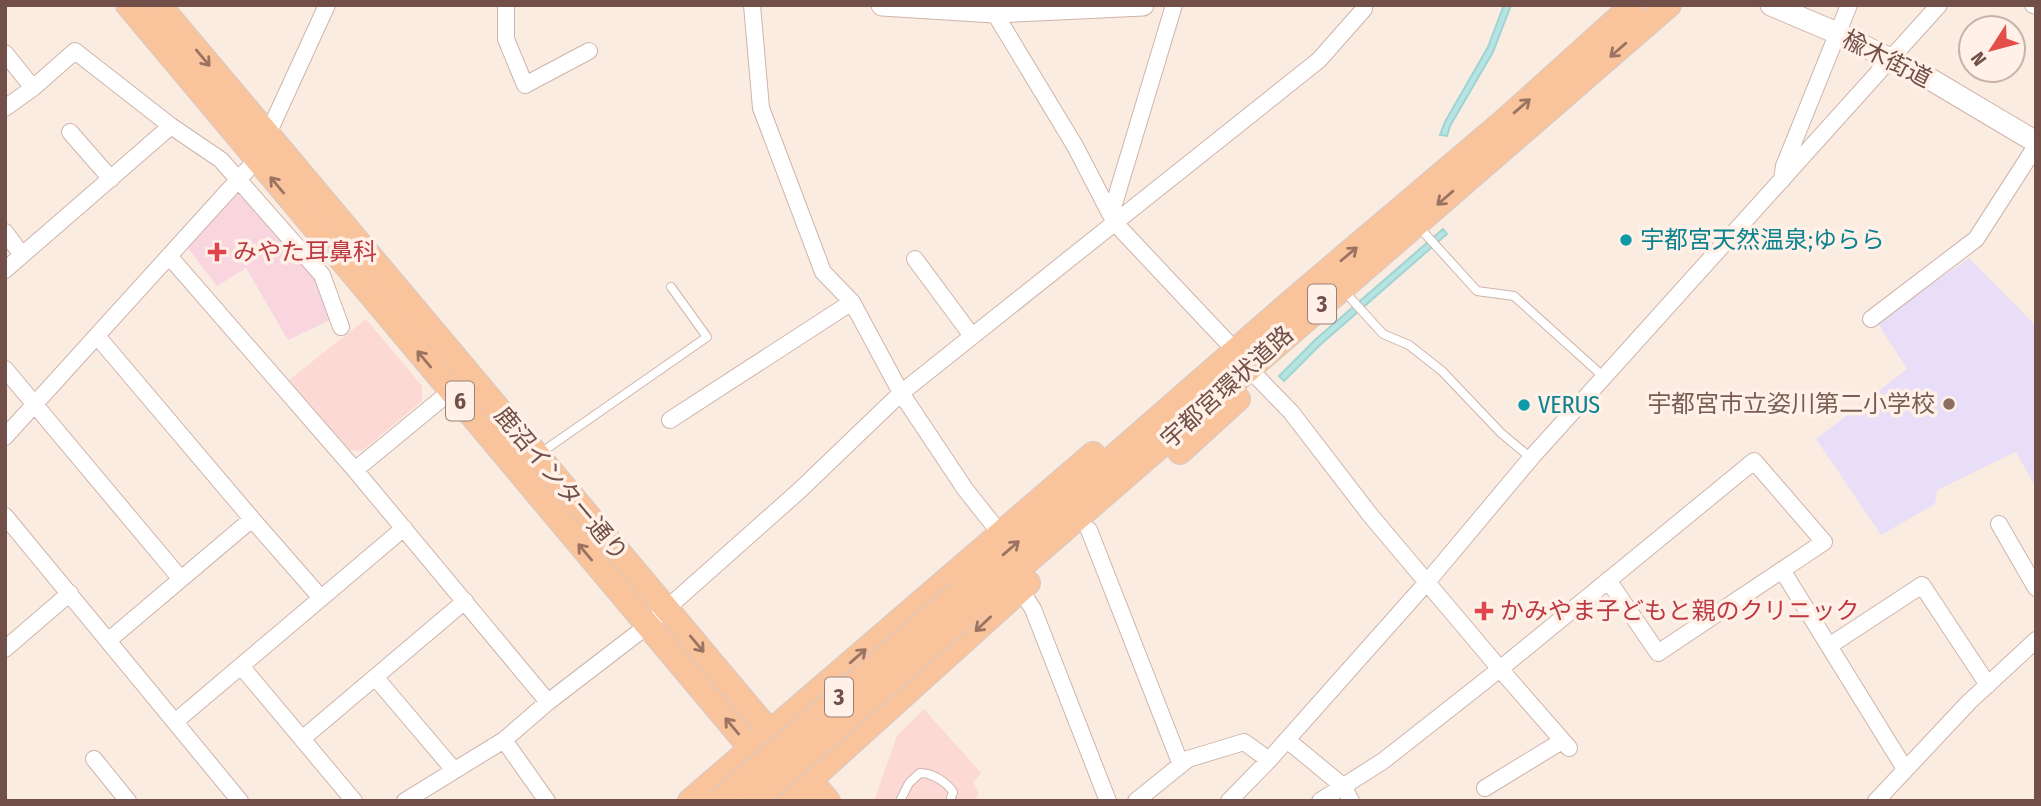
<svg xmlns="http://www.w3.org/2000/svg" width="2041" height="806" viewBox="0 0 2041 806" font-family="'Fira Sans Condensed','Noto Sans JP',sans-serif">
  <style>
    .commercial { fill: #fcd9d5 }
    .education { fill: #e9def7 }
    .medical { fill: #f9d5e0 }
    .water { fill: #b7e4e2; stroke: #9dd5d4; stroke-width: 2 }
    .lines { fill: none; stroke-linecap: round; stroke-linejoin: round }
    .lane-casing { stroke: #ceb4ab; stroke-width: 10 }
    .street-casing { stroke: #ceb4ab; stroke-width: 18 }
    .secondary-casing { stroke: #d1b3a9; stroke-width: 23 }
    .primary-casing { stroke: #d5cac8; stroke-width: 26 }
    .lane { stroke: #fff; stroke-width: 8 }
    .street { stroke: #fff; stroke-width: 16 }
    .secondary { stroke: #fff; stroke-width: 21 }
    .primary { stroke: #f9c49b; stroke-width: 24 }
    .primary-bridge-casing { stroke: #d5cac8; stroke-width: 26; stroke-linecap: butt }
    .primary-bridge { stroke: #f9c49b; stroke-width: 24 }
    .oneway { stroke: #9a7362 }
    .culture-dot { fill: #0f9aa8; stroke: #fff1e7; stroke-width: 2.5 }
    .health-dot { fill: #e0444e; stroke: #fff1e7; stroke-width: 2.5 }
    .education-dot { fill: #8d6e63; stroke: #fff1e7; stroke-width: 2.5 }
    .labels { text-anchor: middle; stroke-width: 7; stroke-linejoin: round; paint-order: stroke }
    .shield { fill: #fff1e7; stroke: #9c8078; stroke-width: 2 }
    .shield-label { font-size: 23px; font-weight: bold; fill: #725049 }
    .street-label { font-size: 24px; fill: #725049; stroke: #fff1e7 }
    .culture-label { font-size: 24px; fill: #0d838f; stroke: #fff1e7; text-anchor: start }
    .health-label { font-size: 24px; fill: #be3a42; stroke: #fff1e7; text-anchor: start }
    .education-label { font-size: 24px; fill: #785e54; stroke: #fff1e7; text-anchor: end }
  </style>
  <rect width="100%" height="100%" fill="#fbece1"/>
  <path class="commercial" d="M366,319L422,386V401L362,451L350,450L289,380Z
    M924,709L981,773L973,783L979,794L974,801H874L897,736Z"/>
  <path class="education" d="M1969,258L2036,326V488L2016,452L1937,490L1935,504L1881,535L1816,439L1907,369L1877,322Z"/>
  <path class="medical" d="M235,188L317,280L330,320L288,340L246,268L217,286L184,243Z"/>
  <path class="water" d="M1504,5H1511L1493,52L1450,126L1447,136L1440,135L1445,122L1488,47Z
    M1443,229L1447,234L1320,345L1284,381L1279,376L1315,340Z"/>
  <g class="lines">
    <defs>
      <path id="lane" d="M1419,227L1477,291L1514,296L1605,378
        M1344,291L1383,334L1409,345L1442,371L1501,433L1531,458
        M539,454L707,337L671,287
        M900,801L909,783L920,773C932,773 947,782 953,792L950,801"/>
      <path id="street" d="M506,5V39L525,85L589,51
        M752,5L761,108L823,272L852,302L901,393L965,489L999,532
        M2033,5L2036,6
        M994,12L1075,146L1115,223L1227,342
        M5,53L33,88
        M5,108L33,88L75,51L171,126L221,160L322,275L341,327
        M70,132L111,179
        M267,136L327,5
        M1782,180L1784,166L1849,5
        M1111,214L1174,5
        M5,232L22,255
        M169,256L355,470L548,702
        M915,259L972,336
        M5,270L171,126
        M1871,319L1976,239L2036,146
        M97,336L252,519
        M5,369L180,578
        M1258,378L1291,412L1371,516L1500,669L1569,748
        M670,420L852,302
        M5,437L256,160
        M355,470L451,391
        M5,516L240,801
        M1999,524L2036,588
        M1089,530L1181,765
        M1782,570L1905,769
        M1020,589L1033,609L1108,801
        M109,640L252,519L321,598
        M1829,646L1922,585L1988,685
        M5,649L70,593
        M241,666L354,801
        M375,677L454,770
        M176,721L404,528
        M302,739L465,601
        M504,740L547,801
        M1287,740L1343,786L1351,801
        M94,759L128,801
        M1485,788L1562,741
        M405,801L504,740L548,702L647,626L800,490L901,393L1319,60L1364,9V5
        M1136,801L1188,759L1244,742L1269,760
        M1229,801L1269,760L1428,581L1531,458L1939,5
        M1320,801L1383,761L1500,669L1754,461L1824,542L1658,653L1608,580
        M1876,801L1969,702L2036,640"/>
      <path id="secondary" d="M882,5L994,12L1143,5
        M1771,5L1837,33L1925,76L2036,142"/>
      <path id="primary" d="M128,5L795,801
        M159,5L828,801
        M1180,452L1238,399
        M959,592L1299,295L1502,123L1633,5
        M977,605L1669,5
        M800,789L1028,583
        M690,801L1093,454"/>
    </defs>
    <use href="#lane" class="lane-casing"/>
    <use href="#street" class="street-casing"/>
    <use href="#secondary" class="secondary-casing"/>
    <use href="#primary" class="primary-casing"/>
    <use href="#lane" class="lane"/>
    <use href="#street" class="street"/>
    <use href="#secondary" class="secondary"/>
    <use href="#primary" class="primary"/>
    <defs>
      <path id="primary-bridge" d="M719,801L959,592
        M754,801L977,605"/>
    </defs>
    <use href="#primary-bridge" class="primary-bridge-casing"/>
    <use href="#primary-bridge" class="primary-bridge"/>
  </g>
  <defs><path id="oneway-shaft" d="M-6 0H5M1.5-3L5.5 0L1.5 3" fill="none" stroke-width="1.6" stroke-linecap="round" stroke-linejoin="round" transform="scale(1.75)"/></defs>
  <g class="oneway">
    <use href="#oneway-shaft" transform="translate(1618 50) rotate(139)"/>
    <use href="#oneway-shaft" transform="translate(203 58) rotate(50)"/>
    <use href="#oneway-shaft" transform="translate(1522 106) rotate(-41)"/>
    <use href="#oneway-shaft" transform="translate(277 185) rotate(-130)"/>
    <use href="#oneway-shaft" transform="translate(1445 198) rotate(139)"/>
    <use href="#oneway-shaft" transform="translate(1349 254) rotate(-40)"/>
    <use href="#oneway-shaft" transform="translate(424 359) rotate(-130)"/>
    <use href="#oneway-shaft" transform="translate(1011 548) rotate(-41)"/>
    <use href="#oneway-shaft" transform="translate(585 552) rotate(-130)"/>
    <use href="#oneway-shaft" transform="translate(983 624) rotate(137)"/>
    <use href="#oneway-shaft" transform="translate(697 644) rotate(50)"/>
    <use href="#oneway-shaft" transform="translate(858 656) rotate(-41)"/>
    <use href="#oneway-shaft" transform="translate(732 726) rotate(-130)"/>
  </g>
  <g class="culture-dot">
    <circle cx="1626" cy="240" r="7"/>
    <circle cx="1524" cy="405" r="7"/>
  </g>
  <g class="health-dot">
    <path d="M213.5 241.5h7v7h7v7h-7v7h-7v-7h-7v-7h7z"/>
    <path d="M1480.5 600.5h7v7h7v7h-7v7h-7v-7h-7v-7h7z"/>
  </g>
  <circle class="education-dot" cx="1949" cy="404" r="7"/>
  <g class="labels">
    <g class="shield">
      <rect x="1308" y="284.5" width="28" height="39" rx="5"/>
      <rect x="446" y="381.5" width="28" height="39" rx="5"/>
      <rect x="825" y="677.5" width="28" height="39" rx="5"/>
    </g>
    <g class="shield-label">
      <text x="1322" y="312">3</text>
      <text x="460" y="409">6</text>
      <text x="839" y="705">3</text>
    </g>
    <g class="street-label">
      <text transform="translate(1887 59) rotate(27)" y="8">楡木街道</text>
      <text transform="translate(1227 387) rotate(-42)" y="8">宇都宮環状道路</text>
      <text transform="translate(561 484) rotate(50)" y="8">鹿沼インター通り</text>
    </g>
    <g class="culture-label">
      <text x="1640" y="248">宇都宮天然温泉;ゆらら</text>
      <text x="1538" y="413">VERUS</text>
    </g>
    <g class="health-label">
      <text x="233" y="260">みやた耳鼻科</text>
      <text x="1500" y="619">かみやま子どもと親のクリニック</text>
    </g>
    <g class="education-label">
      <text x="1935" y="412">宇都宮市立姿川第二小学校</text>
    </g>
  </g>
  <rect width="2041" height="806" fill="none" stroke="#725049" stroke-width="14"/>
  <g transform="translate(1992 49) rotate(234)"><circle r="33" fill="#fff1e7" stroke="#c7b1a8" stroke-width="2"/>
  <path d="M0-5L12 26L0 18L-12 26Z" fill="#e34e49"/>
  <text y="-10" font-size="19" font-weight="bold" text-anchor="middle" fill="#725049">N</text>
  </g>
</svg>
